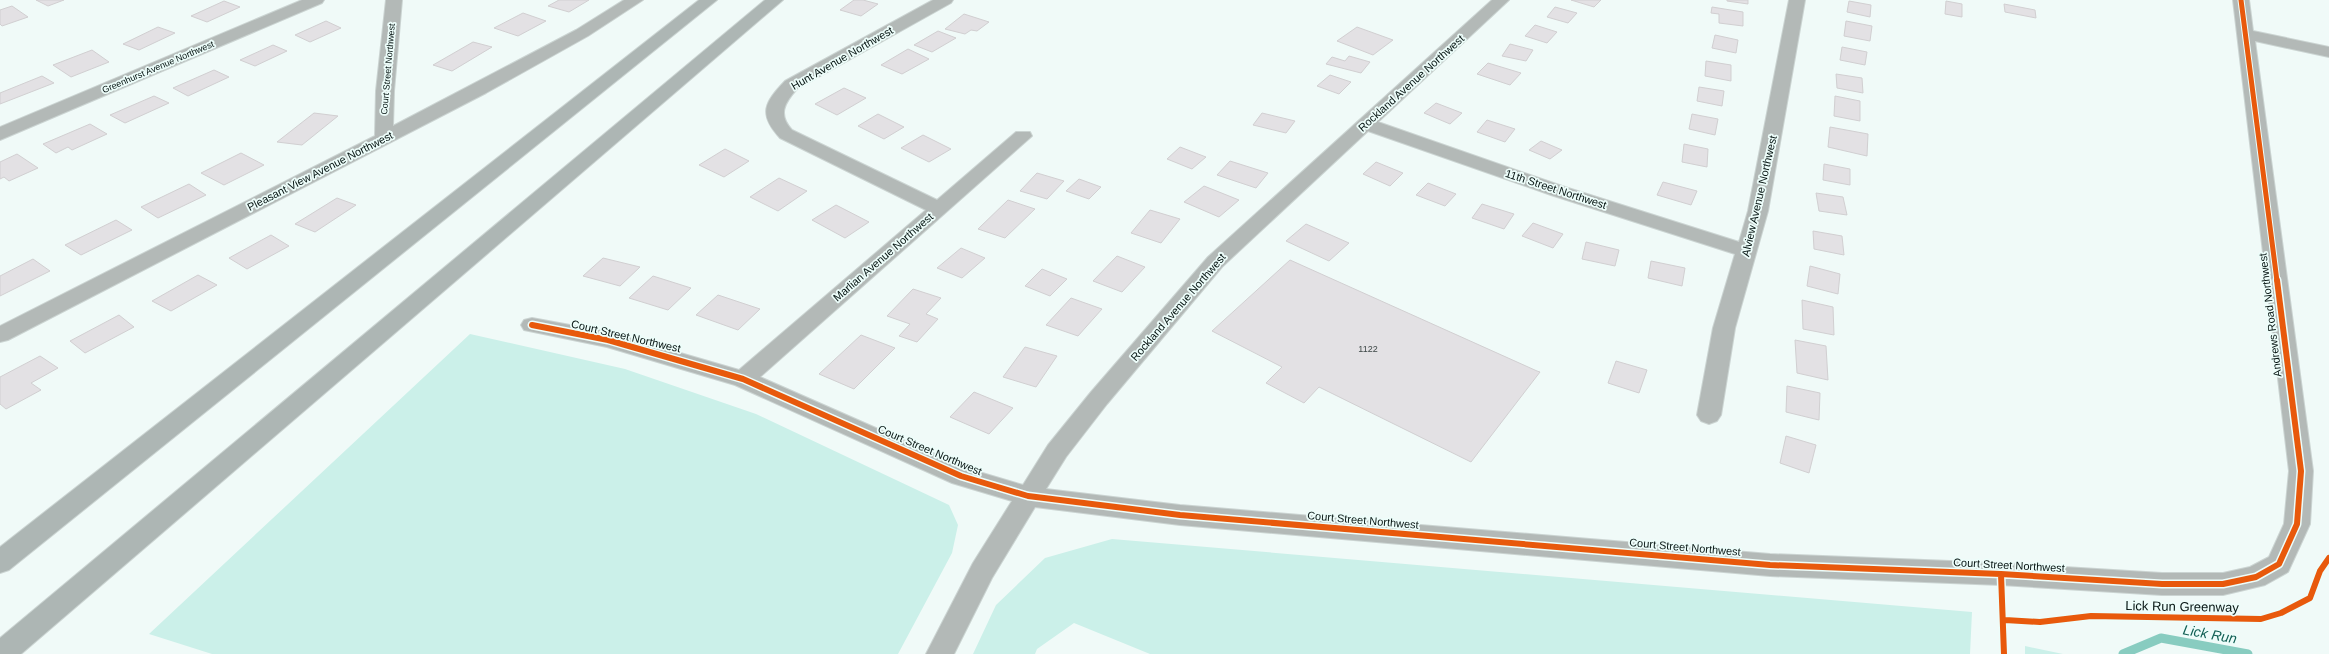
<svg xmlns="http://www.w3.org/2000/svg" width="2329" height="654" viewBox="0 0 2329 654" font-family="Arial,sans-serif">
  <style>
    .green { fill: #cbf0e9 }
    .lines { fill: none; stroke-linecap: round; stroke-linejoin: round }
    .stream { stroke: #88ccc0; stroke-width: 9 }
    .building { fill: #e3e1e4; stroke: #d1cfd1 }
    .minor-casing { stroke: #cbd4d2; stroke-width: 2 }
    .highway-casing { stroke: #cbd4d2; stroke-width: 2 }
    .minor { fill: #b3b9b7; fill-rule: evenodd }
    .highway { fill: #adb6b4; fill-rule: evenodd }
    .cycleway-far1-casing { stroke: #edfdfa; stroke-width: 7 }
    .cycleway-casing { stroke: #edfdfa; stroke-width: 9 }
    .cycleway-far1 { stroke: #e8590c; stroke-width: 5 }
    .cycleway { stroke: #e8590c; stroke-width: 6 }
    .labels { text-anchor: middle; stroke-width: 3.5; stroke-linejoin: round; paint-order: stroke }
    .far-street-label { font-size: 9px; fill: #061412; stroke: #edfdfa }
    .number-label { font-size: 9px; fill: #3d4746 }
    .street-label { font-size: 11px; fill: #061412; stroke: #edfdfa }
    .near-street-label { font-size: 13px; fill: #061412; stroke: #edfdfa }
    .near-water-label { font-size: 14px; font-style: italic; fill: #115f54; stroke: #edfdfa }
  </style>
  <rect width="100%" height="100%" fill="#f0faf8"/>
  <path class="green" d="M470,334L625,369L756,414L949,505L958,525L952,553L898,654H212L149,634Z
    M1112,539L1972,612L1970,654H1150L1074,623L1037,649L1035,654H973L996,605L1045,558Z
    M2025,646L2063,654H2025Z"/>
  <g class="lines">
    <path class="stream" d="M2123,654L2161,638L2248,654"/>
  </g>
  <path class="building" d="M36,0H64L48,6Z
    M559,0H589L569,12L548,6Z
    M854,0H863L878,4L861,16L840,10Z
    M1571,0H1601L1594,7Z
    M1748,0V4L1727,1V0Z
    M224,1L240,7L207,22L191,16Z
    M1849,1L1871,5L1870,17L1847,12Z
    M1946,1L1962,4V17L1945,14Z
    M2004,4L2035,10L2036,18L2005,12Z
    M12,6L28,17L2,26L0,24V10Z
    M1555,7L1577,13L1568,23L1547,17Z
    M1712,7L1743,12V26L1719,23V14L1711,13Z
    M523,13L546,21L518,36L494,28Z
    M964,14L989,22L977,31L971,30L965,34L945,29Z
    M326,21L341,28L310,42L295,35Z
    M1846,21L1872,26L1870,41L1844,36Z
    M1535,25L1557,32L1547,43L1525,36Z
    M158,27L175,33L139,50L123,44Z
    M1357,27L1393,40L1373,55L1337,41Z
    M938,31L956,38L932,52L914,45Z
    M1715,35L1738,40L1736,53L1712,48Z
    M473,42L492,47L452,71L433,65Z
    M1510,44L1533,50L1526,61L1502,56Z
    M273,45L287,51L255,66L240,60Z
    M1842,47L1867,52L1865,65L1840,60Z
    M908,49L929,59L902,74L881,65Z
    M92,50L109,62L71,77L53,65Z
    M1349,56L1370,62L1361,73L1326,64L1332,57L1345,61Z
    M1706,61L1731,65V81L1705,76Z
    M1488,63L1521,73L1510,85L1477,74Z
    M214,70L229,77L188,96L173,88Z
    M1836,74L1862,78L1863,93L1837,88Z
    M1330,75L1351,82L1339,94L1317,86Z
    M42,76L54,83L0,104V93Z
    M1699,87L1724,91L1722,106L1697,101Z
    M844,88L866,98L837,115L815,104Z
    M154,96L169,103L125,123L110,115Z
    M1835,96L1860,101V121L1834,116Z
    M1436,103L1462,113L1450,124L1424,113Z
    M314,113L338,116L302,145L277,142Z
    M1262,113L1295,121L1286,133L1253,125Z
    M878,114L904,127L884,139L858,126Z
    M1692,114L1718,119L1715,135L1689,129Z
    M1487,120L1515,129L1505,142L1477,132Z
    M90,124L107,134L72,150L68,147L56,153L43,144Z
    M1830,127L1868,134L1867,156L1828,147Z
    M923,135L951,149L929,162L901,148Z
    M1541,141L1562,150L1550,159L1529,150Z
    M1684,144L1708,149L1707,167L1682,162Z
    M1180,147L1206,157L1192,169L1167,159Z
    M725,149L749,161L724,177L699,165Z
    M241,153L264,165L224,185L201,173Z
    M17,154L38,168L9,181L4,177L0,179V162Z
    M1230,161L1268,173L1256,188L1217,175Z
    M1376,162L1403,173L1390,186L1363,174Z
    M1824,164L1850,169V185L1823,180Z
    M1037,173L1064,181L1047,199L1020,191Z
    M779,178L807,191L778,211L750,197Z
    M1079,179L1101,187L1089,199L1066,191Z
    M1663,182L1697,191L1691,205L1657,195Z
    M1428,183L1456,194L1445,206L1416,195Z
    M189,184L206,195L158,218L141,207Z
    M1204,186L1239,200L1219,217L1184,202Z
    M1816,193L1843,197L1847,215L1819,211Z
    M337,198L356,205L315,232L295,224Z
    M1008,200L1035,209L1005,238L978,229Z
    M1482,204L1514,214L1504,229L1472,218Z
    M836,205L869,222L845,238L812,220Z
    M1150,210L1180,219L1161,243L1131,233Z
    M116,220L132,230L81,255L65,245Z
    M1533,223L1563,234L1553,248L1522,236Z
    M1306,224L1349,243L1329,261L1286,241Z
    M1813,231L1842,236L1844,255L1814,249Z
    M271,235L289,246L247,269L229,258Z
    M1586,242L1619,250L1615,266L1582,259Z
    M961,248L985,258L962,278L937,268Z
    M1117,256L1145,267L1122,292L1093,281Z
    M603,258L640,267L620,286L583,276Z
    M33,259L50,271L0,296V276Z
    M1290,260L1537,371L1540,372L1471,462L1319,387L1304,403L1266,383L1282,367L1212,331Z
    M1651,261L1685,268L1682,286L1648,278Z
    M1810,266L1840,274L1838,294L1807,286Z
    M1042,269L1067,279L1050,296L1025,286Z
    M198,275L217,285L171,311L152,301Z
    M653,276L691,288L668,310L629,298Z
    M913,289L941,298L926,314L938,319L917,342L899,336L910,324L887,316Z
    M718,295L760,309L738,330L696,315Z
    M1071,298L1102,309L1078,336L1046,325Z
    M1802,300L1833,307L1834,335L1803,329Z
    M119,315L134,327L85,353L70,341Z
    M861,335L895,348L854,389L819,374Z
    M1795,340L1826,346L1828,380L1797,373Z
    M1025,347L1057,356L1036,387L1003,377Z
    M40,356L58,368L31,383L41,390L6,409L0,404V377Z
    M1616,361L1647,370L1639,393L1608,383Z
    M1787,386L1820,393L1819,420L1786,412Z
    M974,392L1013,408L989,434L950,417Z
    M1786,436L1816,445L1809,473L1780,463Z"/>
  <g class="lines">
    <defs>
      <path id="minor" d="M302,0H324L322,3L0,140V127Z
        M386,0H402L394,91L393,126L576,30L624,0H643L588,36L486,93L8,340L0,342V326L375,136L376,91Z
        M933,0H953L951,3L797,89C784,103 778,115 792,130L937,200L1016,132H1030L1032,136L760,377L969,469L1023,485L1048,445L1091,392L1208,257L1492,0H1509L1378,122L1565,187L1739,242L1748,211L1789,0H1805L1768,211L1735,328L1721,415L1717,421L1709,424L1701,421L1697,415L1713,328L1735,254L1551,195L1368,131L1222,267L1107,404L1066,457L1046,489L1180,505L1770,554L2001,563L2162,573H2223L2250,567L2269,557L2284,524L2289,471L2233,0H2249L2253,31L2329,47V57L2255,41L2313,471L2310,524L2288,572L2265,585L2223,595H2162L2001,585L1770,576L1180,525L1035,507L992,578L954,654H926L973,563L1012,501L952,483L735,385L607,347L524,330L521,325L524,320L532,318L608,332L739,370L926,210L780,138C758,114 764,103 785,81Z"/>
      <path id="highway" d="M699,0H717L9,570L0,573V547Z
        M765,0H783L21,654H0V638Z"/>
    </defs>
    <use href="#minor" class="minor-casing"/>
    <use href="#highway" class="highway-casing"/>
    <use href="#minor" class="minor"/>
    <use href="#highway" class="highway"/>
    <defs>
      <path id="cycleway-far1" d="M2241,0L2277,281"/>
      <path id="cycleway" d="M532,325L608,340L743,379L961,476L1028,496L1180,515L1770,565L2001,574L2162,584H2223L2256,577L2279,564L2297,524L2301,471L2277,280
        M2001,574L2004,654
        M2005,620L2040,622L2091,616L2261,619L2281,613L2310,598L2320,571L2329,558"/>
    </defs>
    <use href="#cycleway-far1" class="cycleway-far1-casing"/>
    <use href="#cycleway" class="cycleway-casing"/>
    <use href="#cycleway-far1" class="cycleway-far1"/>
    <use href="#cycleway" class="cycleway"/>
  </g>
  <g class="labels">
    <g class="far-street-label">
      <text transform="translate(158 67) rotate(-23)" y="3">Greenhurst Avenue Northwest</text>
      <text transform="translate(388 69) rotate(-85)" y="3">Court Street Northwest</text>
    </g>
    <g class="number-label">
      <text x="1368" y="352">1122</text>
    </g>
    <g class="street-label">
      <text transform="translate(842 58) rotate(-30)" y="4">Hunt Avenue Northwest</text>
      <text transform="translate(1411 83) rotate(-42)" y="4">Rockland Avenue Northwest</text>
      <text transform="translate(320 171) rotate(-27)" y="4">Pleasant View Avenue Northwest</text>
      <text transform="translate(1556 189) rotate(18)" y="4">11th Street Northwest</text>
      <text transform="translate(1759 196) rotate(-77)" y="4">Alview Avenue Northwest</text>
      <text transform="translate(883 257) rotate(-41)" y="4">Marlian Avenue Northwest</text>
      <text transform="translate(1178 307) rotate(-49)" y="4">Rockland Avenue Northwest</text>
      <text transform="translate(2270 315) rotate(-97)" y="4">Andrews Road Northwest</text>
      <text transform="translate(626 336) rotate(13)" y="4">Court Street Northwest</text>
      <text transform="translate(930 450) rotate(23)" y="4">Court Street Northwest</text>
      <text transform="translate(1363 520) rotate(5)" y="4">Court Street Northwest</text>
      <text transform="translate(1685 547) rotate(5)" y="4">Court Street Northwest</text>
      <text transform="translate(2009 565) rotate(3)" y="4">Court Street Northwest</text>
    </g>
    <g class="near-street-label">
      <text transform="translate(2182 606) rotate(1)" y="5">Lick Run Greenway</text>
    </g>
    <g class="near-water-label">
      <text transform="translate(2210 634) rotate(10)" y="5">Lick Run</text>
    </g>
  </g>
</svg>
